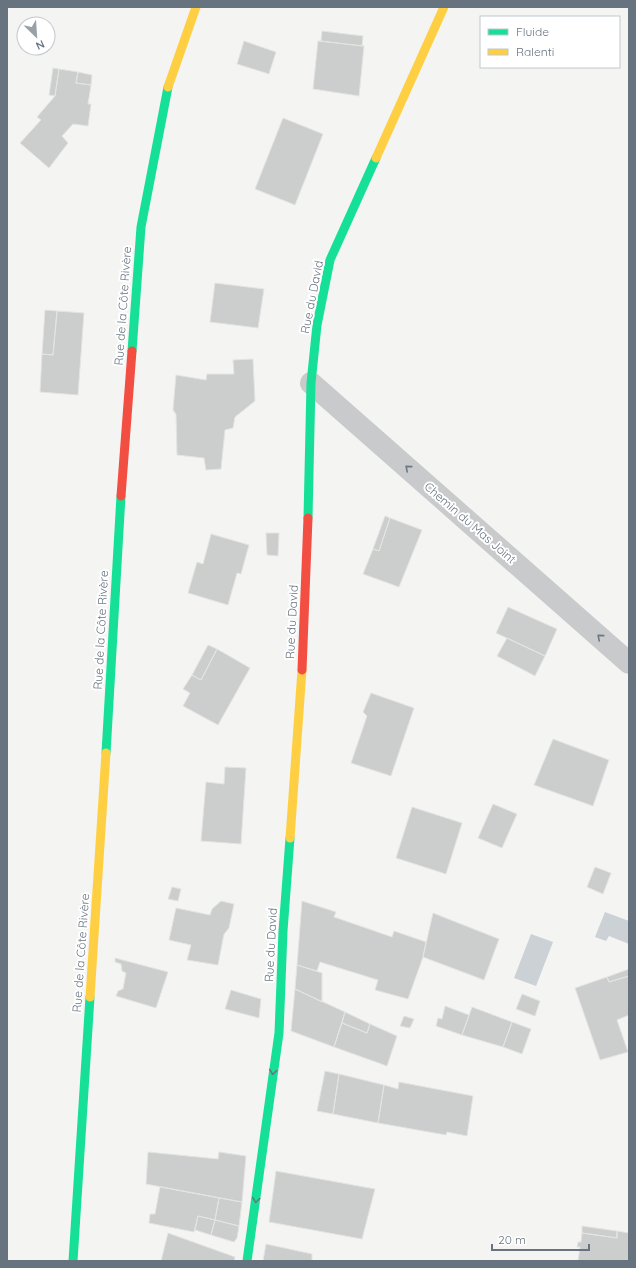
<svg xmlns="http://www.w3.org/2000/svg" width="636" height="1268" viewBox="0 0 636 1268" font-family="Quicksand,sans-serif">
  <style>
    .water { fill: #cbd1d5 }
    .building { fill: #cccdcd; stroke: #e4e4e3 }
    .lines { fill: none; stroke-linecap: round; stroke-linejoin: round }
    .street { stroke: #c9cacb; stroke-width: 22 }
    .fast { stroke: #16e098; stroke-width: 9 }
    .slow { stroke: #ffcf43; stroke-width: 9 }
    .jam { stroke: #f24e42; stroke-width: 9 }
    .oneway { stroke: #6c7884 }
    .oneway2 { stroke: #637981 }
    .labels { text-anchor: middle; stroke-width: 4; stroke-linejoin: round; paint-order: stroke }
    .street-label { font-size: 12px; fill: #677480; stroke: #fff }
  </style>
  <rect width="100%" height="100%" fill="#f4f4f3"/>
  <path class="water" d="M605,912L629,921V944L609,936L606,941L595,937Z
    M531,934L553,942L536,986L514,978Z"/>
  <path class="building" d="M322,31L363,36L362,46L321,41Z
    M244,41L276,52L269,74L237,64Z
    M318,41L364,46L359,96L313,89Z
    M53,68L59,69L55,96L49,95Z
    M59,69L78,72L76,83L91,85L88,104H91L88,126L73,124L62,136L68,143L49,168L20,143L41,120L37,117L55,96Z
    M78,72L92,75L91,85L76,83Z
    M283,118L323,134L295,205L255,189Z
    M215,283L264,289L258,328L210,322Z
    M45,310L57,311L53,355L42,354Z
    M57,311L84,313L78,395L40,392L42,354L53,355Z
    M253,359L255,401L235,417L233,428L225,430L221,469L206,470L204,458L177,455L176,414L173,410L176,375L206,380L207,374H234L233,360Z
    M385,516L390,518L379,551L373,549Z
    M390,518L422,530L399,587L363,574L373,549L379,551Z
    M266,533H279L278,556L267,555Z
    M211,534L249,545L241,574L237,573L228,605L188,593L197,562L203,564Z
    M508,607L557,629L545,656L496,633Z
    M507,638L545,656L535,676L497,656Z
    M208,645L217,649L201,680L192,675Z
    M217,649L250,668L218,725L183,706L190,693L183,689L192,675L201,680Z
    M371,693L414,708L391,776L351,763L367,716L363,712Z
    M553,739L609,760L593,806L534,785Z
    M225,767L246,768L241,844L201,841L206,782L224,784Z
    M493,804L517,814L502,848L478,838Z
    M412,807L462,823L446,874L396,858Z
    M595,867L611,873L603,894L587,887Z
    M172,887L181,889L178,901L168,899Z
    M221,901L234,904L229,928L224,934L218,965L187,960L191,945L169,940L176,908L210,915L212,909Z
    M302,901L336,912L334,917L392,937L394,931L426,942L423,957L408,999L375,990L378,980L320,962L317,971L297,965Z
    M433,913L499,939L484,980L423,957Z
    M115,958L168,972L156,1008L116,996L118,991L123,989L126,973L122,971L121,964L115,962Z
    M297,965L322,973V1002L295,989Z
    M629,969V976L609,982L607,977Z
    M629,976V1015L617,1020L628,1052L600,1060L575,988L607,977L609,982Z
    M295,989L345,1012L334,1047L291,1031Z
    M231,990L261,999L259,1018L225,1009Z
    M522,994L540,1001L535,1016L516,1009Z
    M445,1006L469,1015L462,1035L436,1026L438,1018L442,1019Z
    M472,1007L512,1022L503,1047L462,1035Z
    M345,1012L370,1024L367,1033L342,1023Z
    M404,1016L414,1019L410,1028L400,1026Z
    M512,1022L531,1029L522,1054L503,1047Z
    M342,1023L367,1033L370,1024L397,1036L387,1066L334,1047Z
    M325,1071L339,1074L333,1114L317,1111Z
    M339,1074L384,1085L378,1123L333,1114Z
    M399,1082L473,1096L467,1136L447,1132L446,1135L378,1123L384,1085L398,1089Z
    M148,1152L218,1159L219,1152L246,1156L242,1202L146,1184Z
    M276,1171L375,1189L362,1239L269,1222Z
    M160,1187L219,1198L215,1220L198,1216L194,1232L149,1223L150,1214H155Z
    M219,1198L242,1202L239,1226L215,1220Z
    M198,1216L215,1220L211,1235L195,1230Z
    M215,1220L239,1226L237,1238L234,1242L211,1235Z
    M582,1226L617,1231V1238L582,1233Z
    M617,1231L629,1233V1261H578L580,1247H577L578,1242H581L582,1233L617,1238Z
    M168,1233L235,1257L234,1261H161Z
    M266,1244L312,1254V1261H263Z"/>
  <g class="lines">
    <path class="street" d="M311,383L629,663"/>
    <path class="fast" d="M132,351L141,227L168,87
      M308,518L311,383L317,325L330,260L376,158
      M106,753L121,496
      M73,1261L90,997
      M247,1261L279,1033L283,931L290,838"/>
    <path class="slow" d="M168,87L196,7
      M376,158L444,7
      M290,838L302,670
      M90,997L106,753"/>
    <path class="jam" d="M121,496L132,351
      M302,670L308,518"/>
  </g>
  <defs><path id="oneway-chevron" d="M-2-3.5L2.5 0L-2 3.5" fill="none" stroke-width="1.6" stroke-linecap="round" stroke-linejoin="round"/></defs>
  <g class="oneway">
    <use href="#oneway-chevron" transform="translate(408 468) rotate(-139)"/>
    <use href="#oneway-chevron" transform="translate(600 637) rotate(-139)"/>
  </g>
  <g class="oneway2">
    <use href="#oneway-chevron" transform="translate(273 1072) rotate(98)"/>
    <use href="#oneway-chevron" transform="translate(256 1200) rotate(98)"/>
  </g>
  <g class="labels">
    <g class="street-label">
      <text transform="translate(312 297) rotate(-79)" y="4">Rue du David</text>
      <text transform="translate(123 306) rotate(-86)" y="4">Rue de la Côte Rivère</text>
      <text transform="translate(470 523) rotate(41)" y="4">Chemin du Mas Joint</text>
      <text transform="translate(292 622) rotate(-87)" y="4">Rue du David</text>
      <text transform="translate(101 630) rotate(-87)" y="4">Rue de la Côte Rivère</text>
      <text transform="translate(271 945) rotate(-87)" y="4">Rue du David</text>
      <text transform="translate(81 953) rotate(-86)" y="4">Rue de la Côte Rivère</text>
    </g>
  </g>
  <rect width="636" height="1268" fill="none" stroke="#677480" stroke-width="16"/>
  <rect x="480" y="16" width="140" height="52" fill="#ffffff" stroke="#c2c7cc"/>
  <rect x="488" y="29" width="20" height="6" fill="#16e098" stroke="#c2c7cc"/>
  <text x="516" y="36" font-size="12" fill="#677480">Fluide</text>
  <rect x="488" y="49" width="20" height="6" fill="#ffcf43" stroke="#c2c7cc"/>
  <text x="516" y="56" font-size="12" fill="#677480">Ralenti</text>
  <g transform="translate(36 36) rotate(155)"><circle r="19" fill="#ffffff" stroke="#c2c7cc"/>
  <path d="M0-3L7 15L0 10L-7 15Z" fill="#98a1a8"/>
  <text y="-6" font-size="11" font-weight="bold" text-anchor="middle" fill="#677480">N</text>
  </g>
  <path d="M492 1244v6h97v-6" fill="none" stroke="#677480" stroke-width="2"/>
  <text x="498" y="1244" font-size="12" fill="#677480" stroke="#ffffff" stroke-width="3" paint-order="stroke">20 m</text>
</svg>
